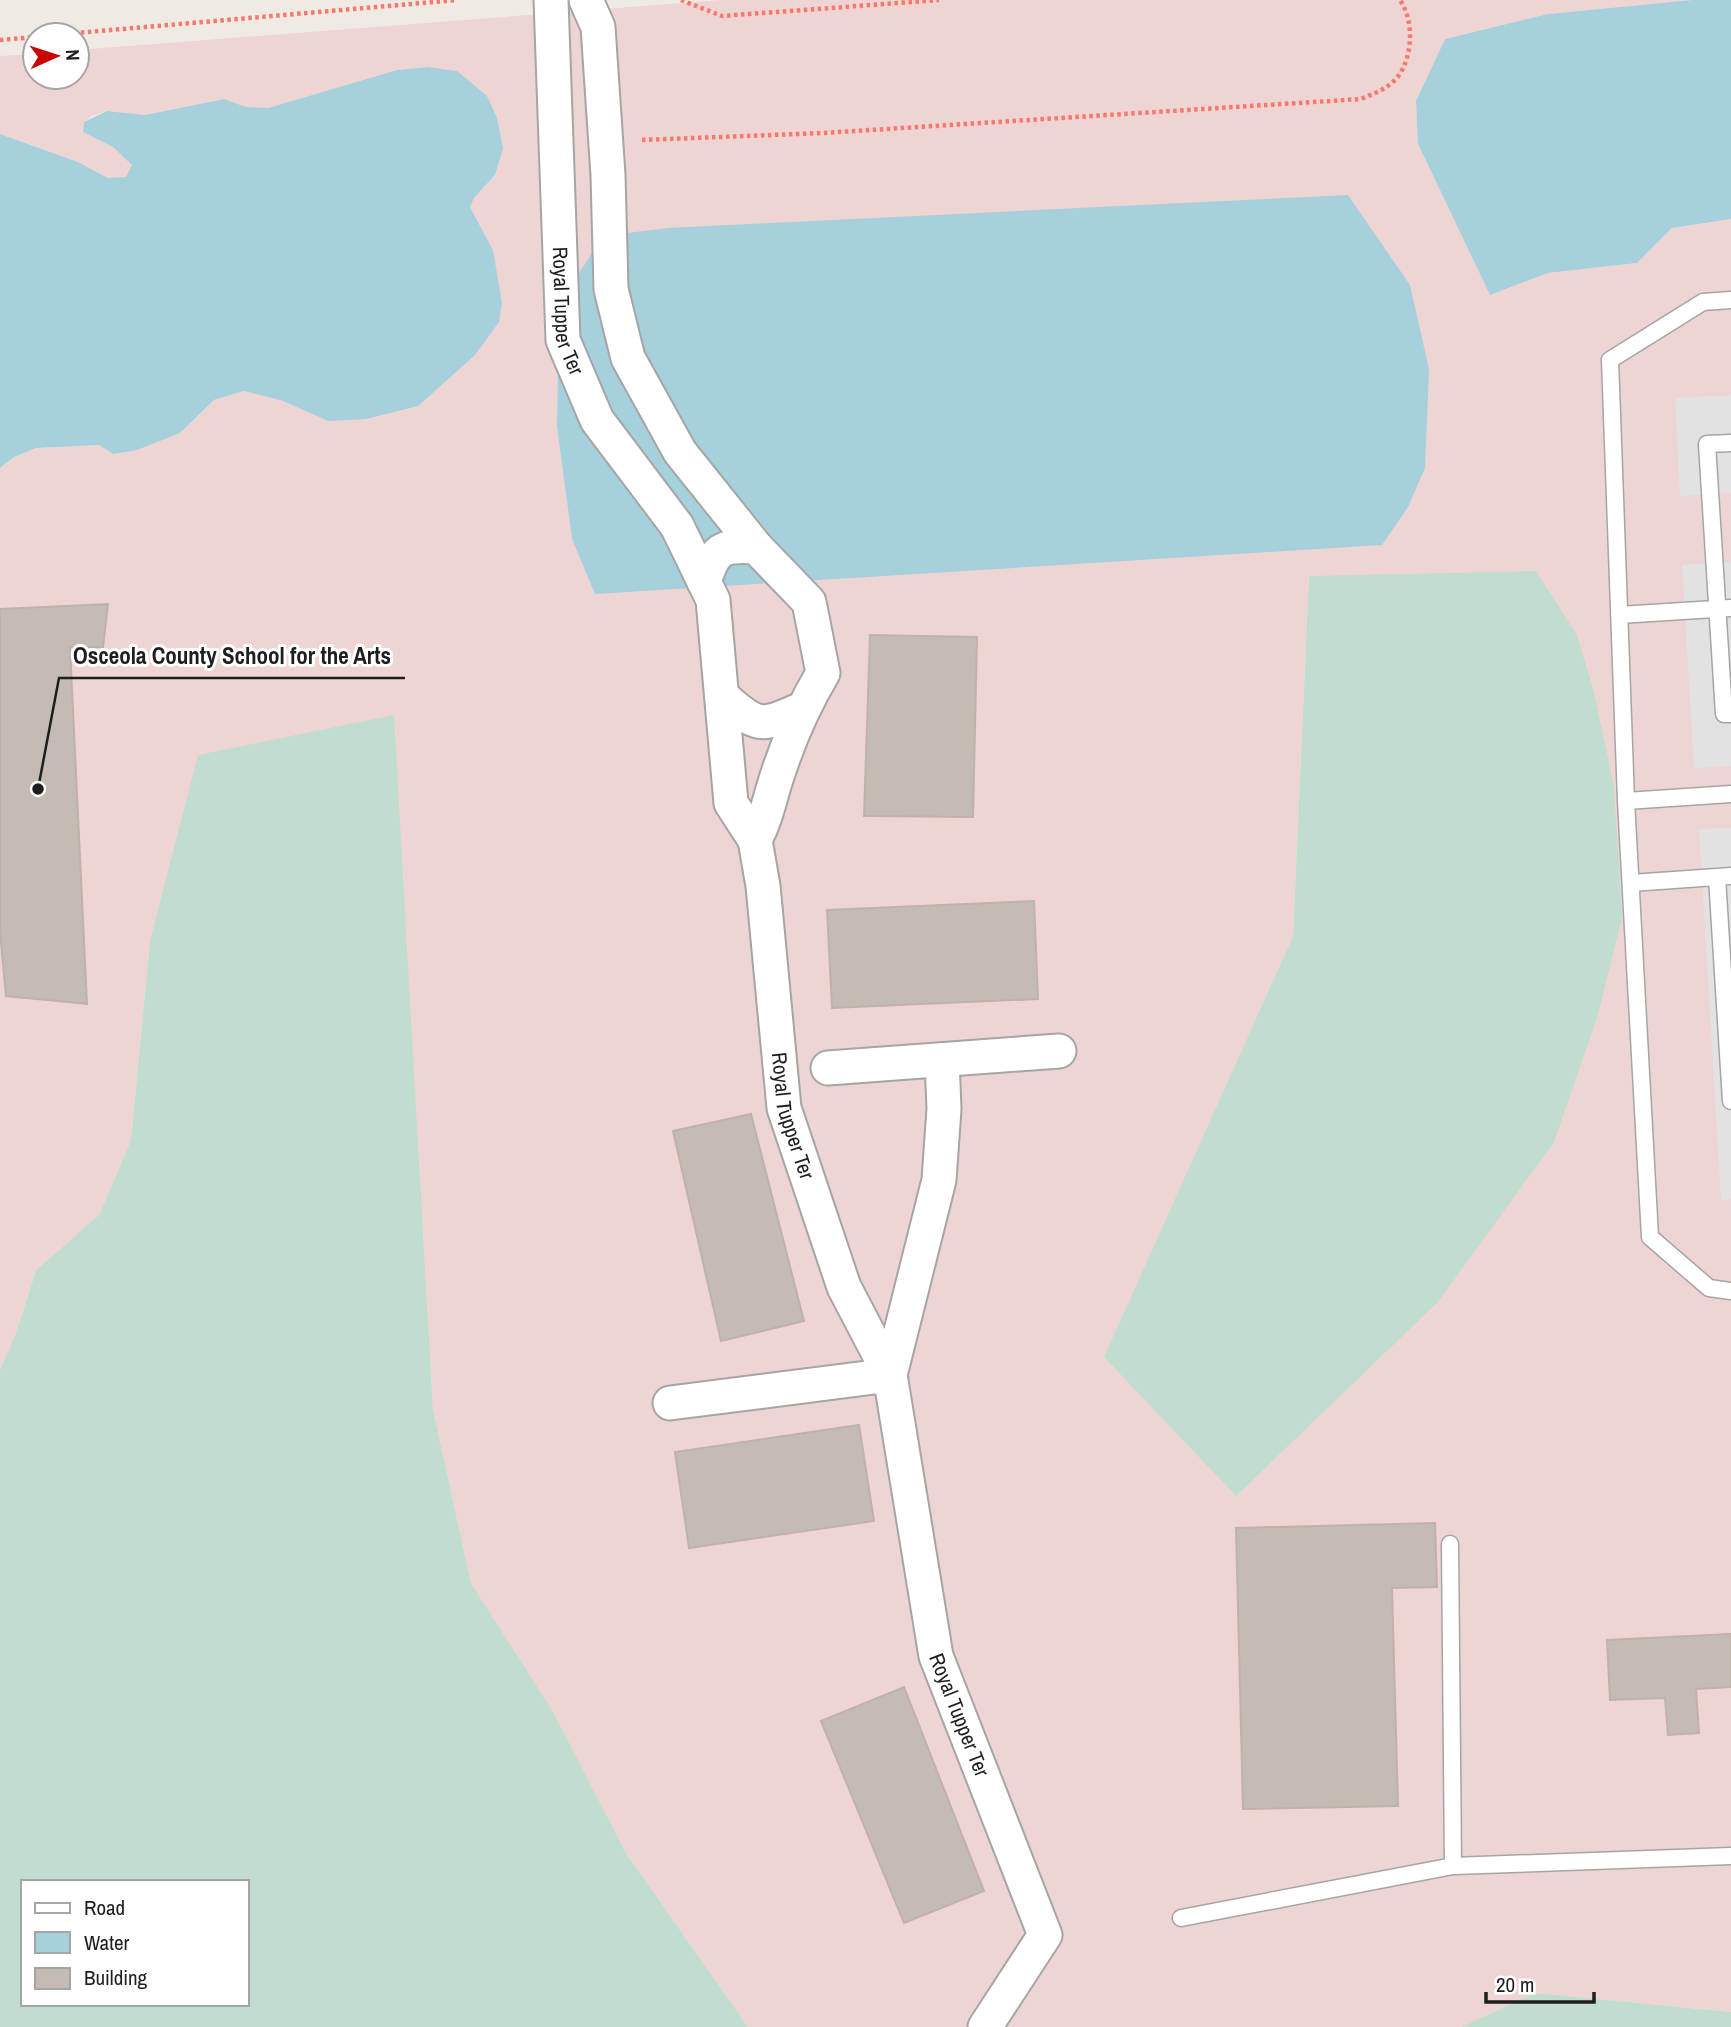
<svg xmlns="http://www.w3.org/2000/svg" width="1731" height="2027" viewBox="0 0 1731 2027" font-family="'Archivo Narrow',sans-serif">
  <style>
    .commercial { fill: #efd4d4; fill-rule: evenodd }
    .wetland { fill: #c1ddd0; fill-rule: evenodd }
    .parking { fill: #e2e2e2 }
    .water { fill: #a5d0dc }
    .building { fill: #c3bbb4; stroke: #c0b2a7; stroke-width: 2 }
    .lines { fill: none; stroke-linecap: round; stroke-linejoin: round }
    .service-casing { stroke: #a5a5a5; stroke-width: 19 }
    .minor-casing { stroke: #a5a5a5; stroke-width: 37 }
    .path { stroke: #f7796d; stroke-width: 4.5; stroke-dasharray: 3.5 3.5; stroke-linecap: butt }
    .service { stroke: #fff; stroke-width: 16 }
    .minor { stroke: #fff; stroke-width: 33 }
    .labels { text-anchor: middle; stroke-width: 6; stroke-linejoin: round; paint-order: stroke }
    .street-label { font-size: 21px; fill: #1e1e1e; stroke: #fff }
    .leader { fill: none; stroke: #1e1e1e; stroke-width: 2.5 }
    .callout-dot { fill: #1e1e1e; stroke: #fff; stroke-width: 2.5 }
    .callout-label { font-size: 23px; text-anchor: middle; font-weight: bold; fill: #1e1e1e; stroke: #fff; stroke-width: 6; stroke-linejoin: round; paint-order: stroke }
  </style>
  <rect width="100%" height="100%" fill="#efebe4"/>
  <path class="commercial" d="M721,0H1692L1548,14L1445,39L1416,101L1418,144L1490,295L1548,273L1637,263L1672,228L1731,219V2012L1535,1993L1461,2027H748L626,1853L552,1711L471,1583L433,1409L403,883L150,941L131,1140L99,1215L36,1270L17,1330L0,1370V468L14,457L36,448L99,445L113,454L180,433L214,400L244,391L283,401L328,421L493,250L470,207L474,198L495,175L428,67L397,70L268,108L245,107L224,99L145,115L107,111L92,116L85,122L83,132L113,147L133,165L126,177L109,178L78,162L0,134V56L35,54V77H77V50ZM559,304L572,539L557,427ZM1309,577L1438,1302L1104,1358L1293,936Z"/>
  <path class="wetland" d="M1536,571L1577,635L1594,692L1614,786L1622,918L1598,1015L1554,1142L1438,1302L1236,1496L1104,1357L1293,936L1309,576Z
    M394,715L433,1409L471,1583L552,1710L626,1853L748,2027H0V1370L17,1330L36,1270L99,1215L131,1140L150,941L198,755ZM23,1882H247V2004H23Z
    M1535,1993L1731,2012V2027H1461Z"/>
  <path class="parking" d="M1731,395V493L1680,496L1675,398Z
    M1731,562V766L1694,768L1682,565Z
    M1731,828V1199L1721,1200L1699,829Z"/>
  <path class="water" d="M1692,0H1731V219L1672,228L1637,263L1548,273L1490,295L1418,144L1416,101L1445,39L1548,14Z
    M428,67L457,71L487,96L497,118L503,148L495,175L474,198L470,207L493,250L502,303L499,322L475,355L418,406L366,419L328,421L283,401L244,391L214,400L180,433L137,450L113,454L99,445L36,448L14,457L0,468V134L78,162L108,178L126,177L132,165L113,147L83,132L84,122L107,111L145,115L224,99L246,107L268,108L397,70Z
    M1348,195L1410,285L1429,369L1425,468L1408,507L1382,545L595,594L572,539L557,427L559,304L603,236L668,228Z"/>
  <path class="building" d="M108,604L103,647H70L87,1004L6,996L0,932V609Z
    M870,635L977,637L973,817L864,816Z
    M1034,901L1038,999L832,1008L827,910Z
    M751,1114L804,1321L721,1341L673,1131Z
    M859,1425L874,1521L689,1548L675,1452Z
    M1435,1523L1437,1587L1392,1588L1398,1806L1243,1809L1236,1528Z
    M1731,1634V1687L1696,1689L1699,1733L1668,1735L1665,1698L1610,1700L1607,1640Z
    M904,1687L984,1891L904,1923L821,1721Z"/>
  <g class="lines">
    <defs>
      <path id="service" d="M1731,300L1703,302L1610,360L1626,801L1650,1237L1709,1288L1731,1291
        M1731,443L1707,444L1724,714H1731
        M1619,615L1731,608
        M1626,801L1731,794
        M1717,877L1731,1101
        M1631,883L1731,876
        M1450,1544L1453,1866
        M1181,1918L1453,1866L1731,1856"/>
      <g id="minor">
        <path id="s1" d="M551,0L563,340L597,420L677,526L713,600L731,803L755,840L763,886L784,1108L844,1287L890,1375L936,1656L1045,1935L985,2027"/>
        <path d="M586,0L598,27L608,175L611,289L628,358L680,452L756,547L809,602L823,673C802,708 785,749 773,789C768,807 764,823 755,840"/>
        <path d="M704,582C715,548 721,545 756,547"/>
        <path d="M722,696C758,729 761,727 804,708"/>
        <path d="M828,1068L1059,1051"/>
        <path d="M670,1403L890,1375L939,1180L944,1109L942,1060"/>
      </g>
    </defs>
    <use href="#service" class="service-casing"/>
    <use href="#minor" class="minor-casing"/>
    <path class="path" d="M681,0L722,16L939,0
      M53,35L457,0
      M0,40L35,37
      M642,140L823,133L1361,99C1375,93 1390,88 1399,75C1413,55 1414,20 1400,0"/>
    <use href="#service" class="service"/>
    <use href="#minor" class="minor"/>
  </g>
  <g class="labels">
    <g class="street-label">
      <text dy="7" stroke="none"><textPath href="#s1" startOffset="312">Royal Tupper Ter</textPath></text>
      <text dy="7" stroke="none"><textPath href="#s1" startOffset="1169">Royal Tupper Ter</textPath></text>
      <text dy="7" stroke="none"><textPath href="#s1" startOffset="1796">Royal Tupper Ter</textPath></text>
    </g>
  </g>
  <path class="leader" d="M38 789L59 678H405"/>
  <circle class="callout-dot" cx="38" cy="789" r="7"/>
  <g class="callout-label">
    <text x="232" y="664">Osceola County School for the Arts</text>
  </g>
  <rect x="21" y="1880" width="228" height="126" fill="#ffffff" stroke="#a5a5a5" stroke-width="2"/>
  <rect x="35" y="1903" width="35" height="10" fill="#ffffff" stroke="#a5a5a5" stroke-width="2"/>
  <text x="84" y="1915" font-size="21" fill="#1e1e1e">Road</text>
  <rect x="35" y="1932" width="35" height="21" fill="#a5d0dc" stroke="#a5a5a5" stroke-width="2"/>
  <text x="84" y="1950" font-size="21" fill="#1e1e1e">Water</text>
  <rect x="35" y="1968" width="35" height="21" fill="#c3bbb4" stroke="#a5a5a5" stroke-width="2"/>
  <text x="84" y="1985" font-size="21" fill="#1e1e1e">Building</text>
  <g transform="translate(56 56) rotate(87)"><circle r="33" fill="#ffffff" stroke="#a5a5a5" stroke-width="2"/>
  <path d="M0-5L12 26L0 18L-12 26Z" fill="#c80406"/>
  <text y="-10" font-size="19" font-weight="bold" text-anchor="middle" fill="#1e1e1e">N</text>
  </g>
  <path d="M1486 1992v10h108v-10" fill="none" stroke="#1e1e1e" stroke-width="3.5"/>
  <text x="1496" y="1992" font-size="21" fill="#1e1e1e" stroke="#ffffff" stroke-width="5" paint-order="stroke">20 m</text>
</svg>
